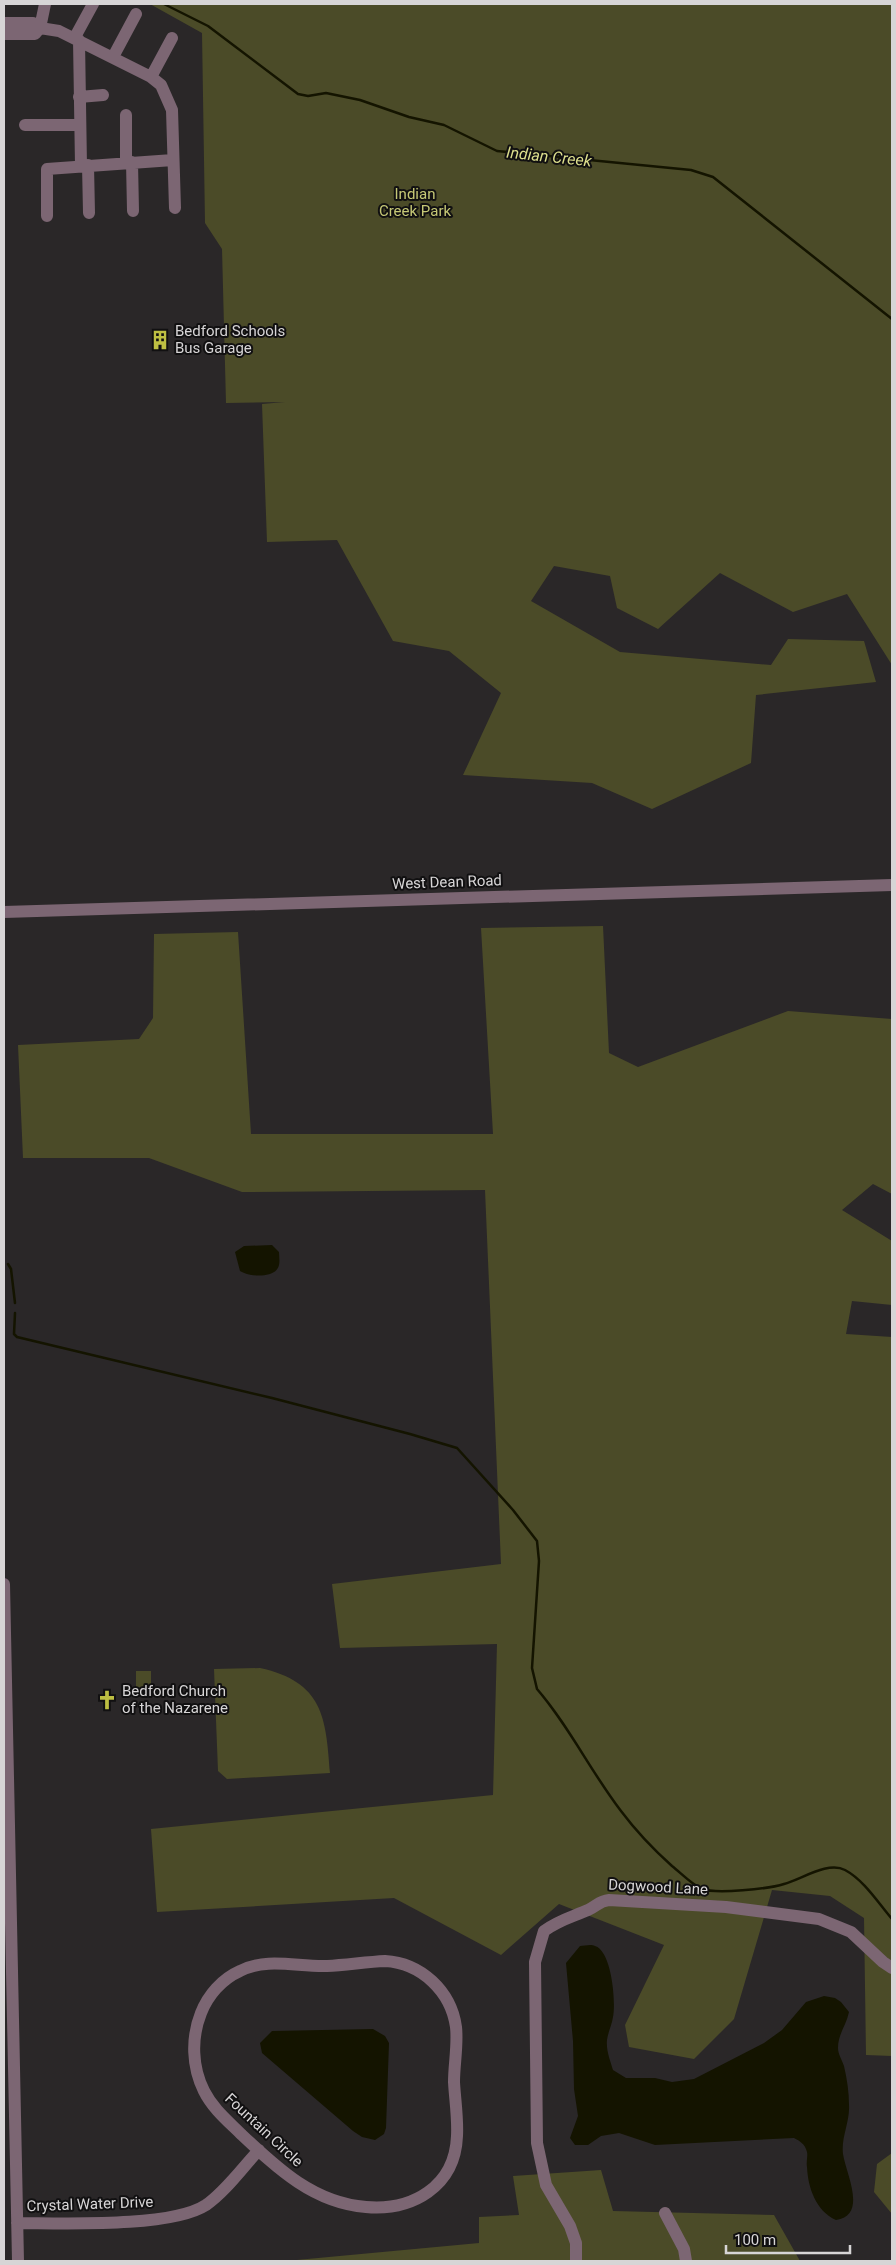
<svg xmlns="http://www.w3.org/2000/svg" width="896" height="2265" viewBox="0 0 896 2265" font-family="Roboto,sans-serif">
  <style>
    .green { fill: #4b4b28 }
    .water { fill: #141400 }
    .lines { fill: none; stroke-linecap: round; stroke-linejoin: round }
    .stream { stroke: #141400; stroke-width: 2.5 }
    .minor { stroke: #7c6673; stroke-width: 12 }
    .labels { text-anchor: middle; stroke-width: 4; stroke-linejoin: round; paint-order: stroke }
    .park-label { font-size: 15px; fill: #c6c876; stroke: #111011 }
    .poi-label { font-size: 15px; fill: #d7d5d6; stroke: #111011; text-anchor: start }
    .street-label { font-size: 15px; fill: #d7d5d6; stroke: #111011 }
    .water-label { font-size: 16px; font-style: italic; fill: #dddf8d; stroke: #111011 }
  </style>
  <rect width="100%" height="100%" fill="#2a2728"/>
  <path class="green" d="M150,4H892V665L847,594L793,612L720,573L658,629L617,608L610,576L554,566L531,601L620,652L771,665L788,639L864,641L876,682L756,695L751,763L652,809L592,783L463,775L501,693L449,651L393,641L337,540L267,542L262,404L285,402L226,403L222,249L205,223L202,33Z
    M603,926L609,1053L638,1067L788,1011L892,1019V1194L873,1184L842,1210L892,1241V1305L852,1301L846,1334L892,1337V2056L866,2055L864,1918L830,1896L772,1890L734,2019L694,2059L629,2047L625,2025L664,1945L559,1904L501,1955L394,1898L157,1912L151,1829L493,1795L497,1644L340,1648L332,1584L501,1564L485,1190L242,1192L149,1158H23L18,1045L139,1039L153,1018L154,934L238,932L251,1134H493L481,928Z
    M260,1668C323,1682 326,1717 330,1773L227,1779L218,1771L214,1669Z
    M136,1671H151V1694H136Z
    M892,2153V2214L874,2192L877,2164Z
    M601,2170L613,2211L774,2215L800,2261H286L479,2243V2217L519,2215L513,2176Z"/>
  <path class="water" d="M272,1245L279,1252C279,1256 280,1261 279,1265C276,1279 249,1277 240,1271L235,1252L244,1246Z
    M580,1946C584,1946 591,1944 595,1946C612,1951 616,2003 613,2017C612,2025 608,2032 607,2040C606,2050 610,2060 613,2070L626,2078H655L672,2082L694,2079L764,2043L782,2030L806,2002L824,1996L835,1998L841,2002L849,2012C846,2026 838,2034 838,2048C838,2054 842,2060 844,2066C847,2079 849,2092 849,2105C850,2122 841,2137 843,2154C846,2174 868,2215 836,2220C816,2211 808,2188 807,2167C806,2162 808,2156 807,2152C805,2144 800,2141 794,2138L655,2145L619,2133L601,2136L588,2145H575L570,2138L578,2116L574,2089L573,2041L566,1963Z
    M373,2029L385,2036L389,2043L386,2128L384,2134L375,2140L362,2137L353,2131L262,2053L260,2043L272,2031Z"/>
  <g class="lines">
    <path class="stream" d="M164,4L208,26L298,94L308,96L326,93L360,100L409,117L444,125L497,151L691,170L713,177L892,319
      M8,1264L11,1269L15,1303
      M15,1313L14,1334L17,1337L272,1398L410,1434L457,1448L513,1510L537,1541L539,1561L532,1668L537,1689C569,1726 591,1772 621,1811C636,1831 653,1849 672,1866C681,1873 691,1884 702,1889C716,1894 769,1889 784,1884C802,1879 828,1861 845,1870C864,1880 879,1904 892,1919"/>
    <path class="minor" d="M4,23H33L40,28L59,31L151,77L161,85L172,110L175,208
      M4,34H35L40,28L45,4
      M75,37L93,4
      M79,40L81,166
      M113,57L136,14
      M151,77L172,38
      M79,97L103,95
      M126,115V163
      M25,125H80
      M132,162L133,211
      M88,165L89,213
      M47,216V169L173,160
      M4,912L892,885
      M4,1584L18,2261
      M385,1961C421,1963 451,1991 456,2027C458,2045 454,2064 454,2082C455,2100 458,2118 457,2136C455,2187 412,2211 366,2207C314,2203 278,2169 242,2135C228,2121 213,2109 204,2091C192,2067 191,2038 201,2013C208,1995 222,1979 240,1971C267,1957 297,1967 327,1966C346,1965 366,1962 385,1961Z
      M665,2213L684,2249L686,2261
      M17,2223C61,2223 171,2228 206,2205C226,2191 242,2168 259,2150
      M576,2261V2243L570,2226L546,2185L537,2143L535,1962L544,1931C559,1920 572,1917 588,1910C597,1906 599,1901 609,1900L726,1907L819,1919L851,1932L883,1962L892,1968"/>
  </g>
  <defs>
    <symbol id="building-bare" viewBox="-9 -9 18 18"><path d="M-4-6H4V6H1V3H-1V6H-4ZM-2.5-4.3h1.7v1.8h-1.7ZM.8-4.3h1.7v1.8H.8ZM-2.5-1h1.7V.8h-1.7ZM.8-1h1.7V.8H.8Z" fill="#bebf42" stroke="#111011" stroke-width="2.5" paint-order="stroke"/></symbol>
    <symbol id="church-bare" viewBox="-9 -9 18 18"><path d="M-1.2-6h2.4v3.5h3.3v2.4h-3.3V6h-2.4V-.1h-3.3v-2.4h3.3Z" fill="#bebf42" stroke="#111011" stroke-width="2.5" paint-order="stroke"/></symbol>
  </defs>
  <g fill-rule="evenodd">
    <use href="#building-bare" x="146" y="326" width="28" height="28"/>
    <use href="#church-bare" x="93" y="1686" width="28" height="28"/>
  </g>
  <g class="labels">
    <g class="park-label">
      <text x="415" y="199">Indian<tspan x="415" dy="17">Creek Park</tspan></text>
    </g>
    <g class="poi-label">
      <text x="175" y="336">Bedford Schools<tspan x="175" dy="17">Bus Garage</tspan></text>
      <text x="122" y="1696">Bedford Church<tspan x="122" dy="17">of the Nazarene</tspan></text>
    </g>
    <g class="street-label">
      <text transform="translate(447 882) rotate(-2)" y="5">West Dean Road</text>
      <text transform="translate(658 1887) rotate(3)" y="5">Dogwood Lane</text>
      <text transform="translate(264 2130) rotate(43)" y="5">Fountain Circle</text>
      <text transform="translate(90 2204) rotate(-2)" y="5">Crystal Water Drive</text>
    </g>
    <g class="water-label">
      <text transform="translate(549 156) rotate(6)" y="6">Indian Creek</text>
    </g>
  </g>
  <rect width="896" height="2265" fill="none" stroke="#d7d5d6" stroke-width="10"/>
  <path d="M726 2245v8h124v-8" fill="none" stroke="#d7d5d6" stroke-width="2.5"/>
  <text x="734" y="2245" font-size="15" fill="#d7d5d6" stroke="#111011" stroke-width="4" paint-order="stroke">100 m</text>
</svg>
